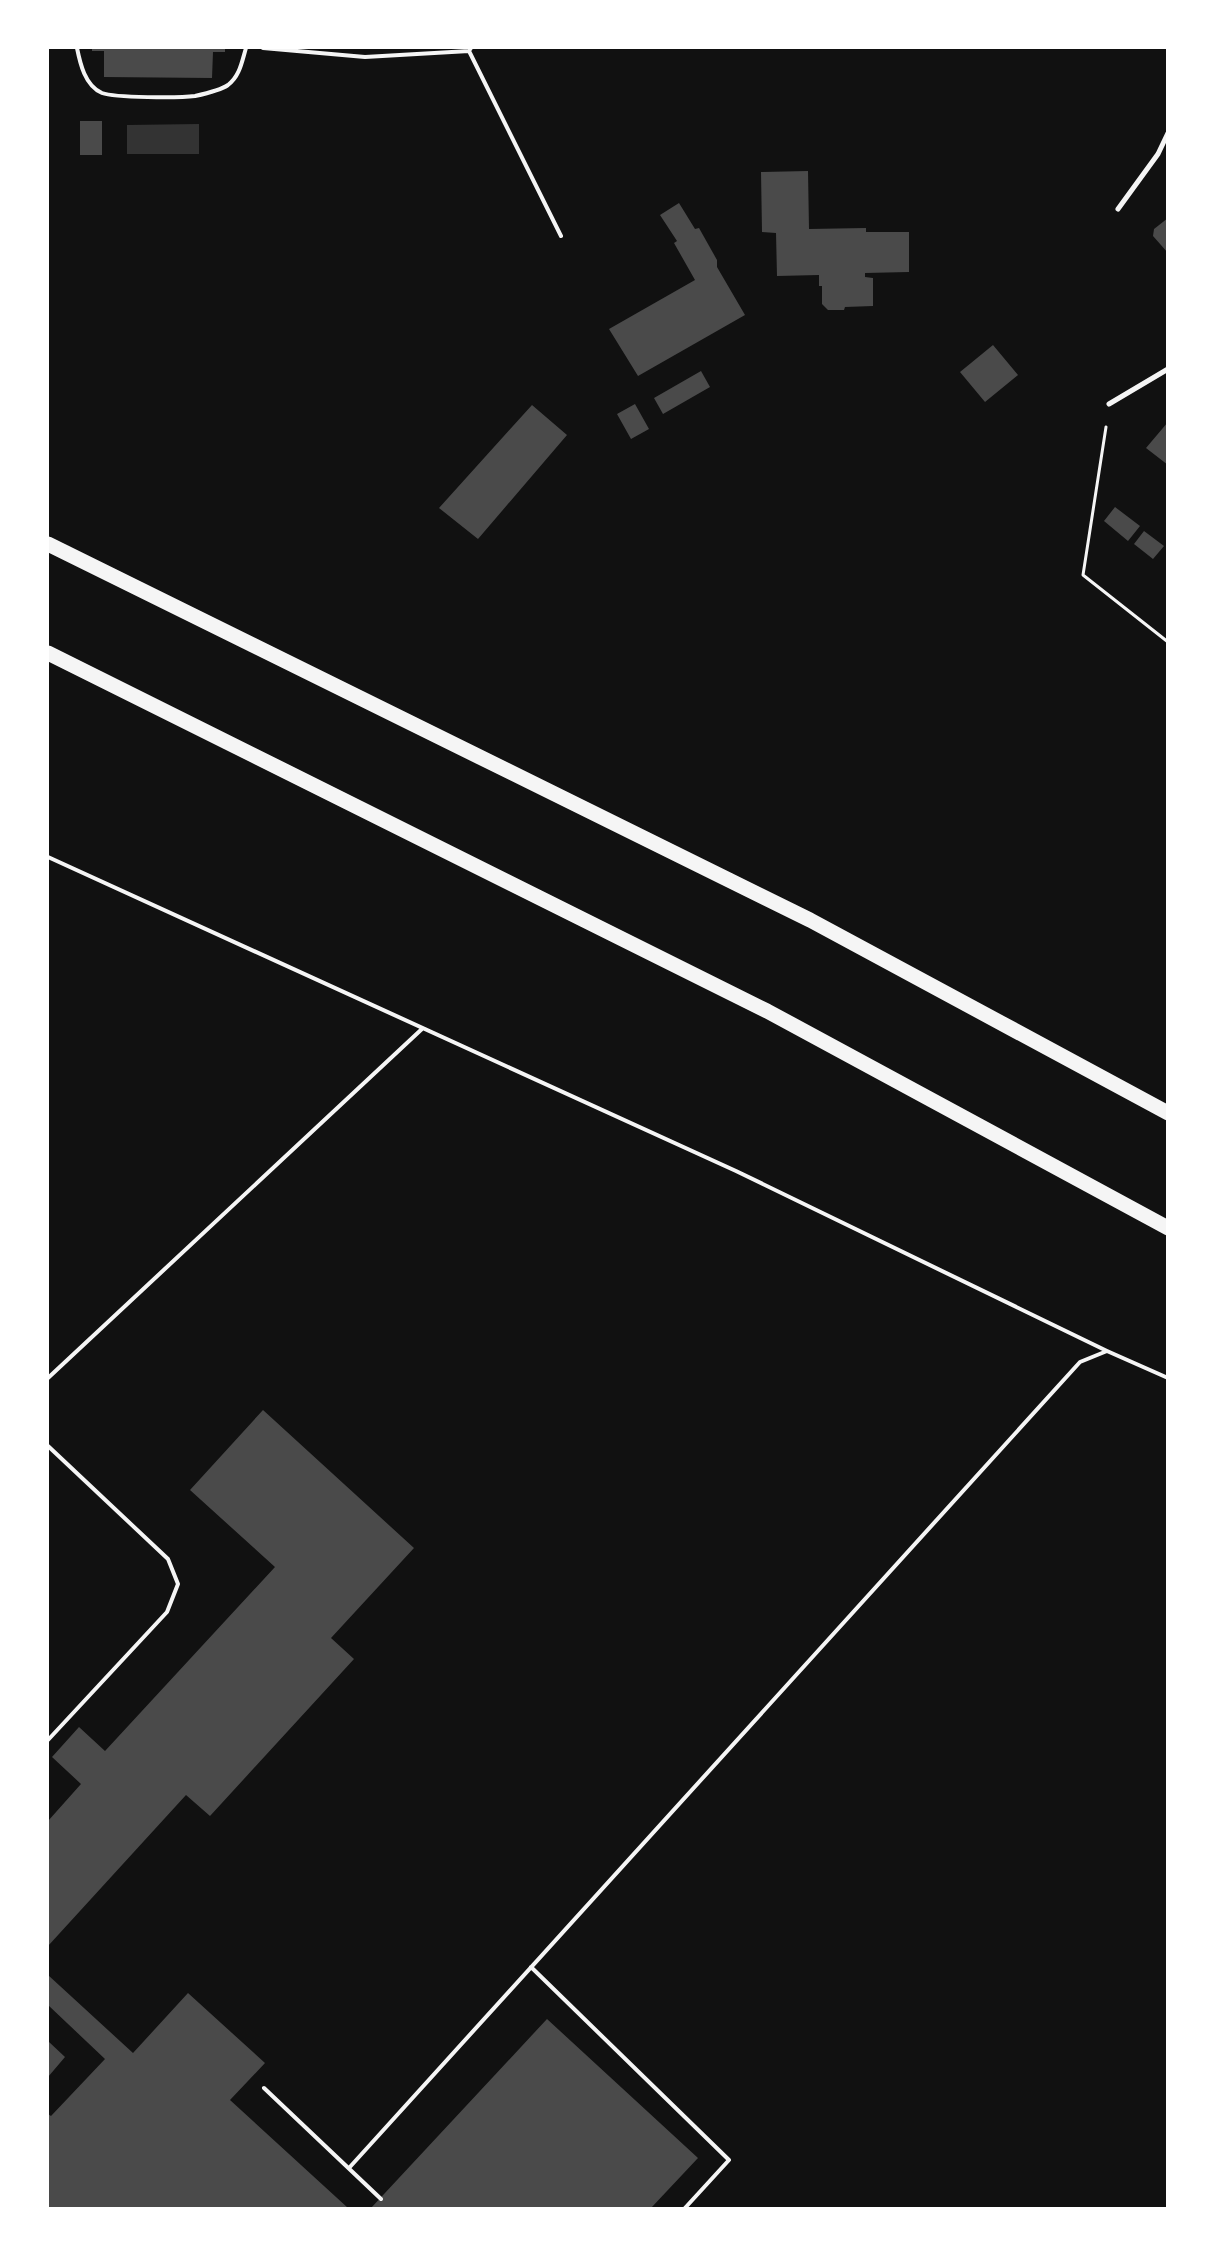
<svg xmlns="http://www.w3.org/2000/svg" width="1215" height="2256" viewBox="0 0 1215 2256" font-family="'DM Sans',sans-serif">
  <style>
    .water { fill: #333 }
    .building { fill: #4a4a4a }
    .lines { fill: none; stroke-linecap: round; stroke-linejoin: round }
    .path { stroke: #f5f5f5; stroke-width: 3 }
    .service { stroke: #f5f5f5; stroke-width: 4 }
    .minor { stroke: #f5f5f5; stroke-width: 5 }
    .motorway { stroke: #f5f5f5; stroke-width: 15 }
  </style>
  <rect width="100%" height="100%" fill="#111"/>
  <path class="water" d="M199,124V154H127V125Z"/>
  <path class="building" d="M92,48H225V52H213L212,78L104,77V51H92Z
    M80,121H102V155H80Z
    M808,171L809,229L866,228V232H909V272L865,273V277L873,278V306L845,307L844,310H828L822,304V286H819V275L777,276L776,233L762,232L761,172Z
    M679,203L695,229L699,228L717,260V267L745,315L638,376L609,329L695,280L674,243L677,241L660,215Z
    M1168,218V253L1153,236L1154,229Z
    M993,345L1018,375L985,402L960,372Z
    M701,371L710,387L663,414L654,398Z
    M635,404L649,429L631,439L617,414Z
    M532,405L567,435L478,539L439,508Z
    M1168,422V465L1146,448Z
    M1115,507L1140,526L1128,541L1104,521Z
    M1144,531L1164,546L1153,559L1134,544Z
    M263,1410L414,1548L331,1638L354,1659L210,1816L186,1795L48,1946V1821L81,1784L52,1757L79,1727L105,1751L275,1567L190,1490Z
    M48,1975L133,2053L188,1993L265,2063L230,2100L348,2208H48V2144L49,2142L48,2141V2114L51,2116L105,2059L48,2005Z
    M547,2019L698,2158L651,2208H371Z
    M48,2041L65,2057L48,2077Z"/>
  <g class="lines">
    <path class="path" d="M1106,427L1083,575L1168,642"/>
    <path class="service" d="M77,48C80,63 85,86 102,93C115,98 180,98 195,96C204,94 221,90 228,85C240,76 242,61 246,48
      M263,48L365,57L469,51L471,48
      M469,51L561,236
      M48,857L736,1171L1107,1351L1168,1378
      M48,1378L423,1028
      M48,1446L168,1559L178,1584L167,1612L48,1740
      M531,1967L729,2160L685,2208
      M264,2088L381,2199
      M349,2168L1080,1362L1107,1351"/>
    <path class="minor" d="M1118,209L1158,154L1168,133
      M1109,404L1168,369"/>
    <path class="motorway" d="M48,544L810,920L1168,1113
      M48,653L767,1011L1168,1228"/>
  </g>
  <rect width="1215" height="2256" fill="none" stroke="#ffffff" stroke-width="98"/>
</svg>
